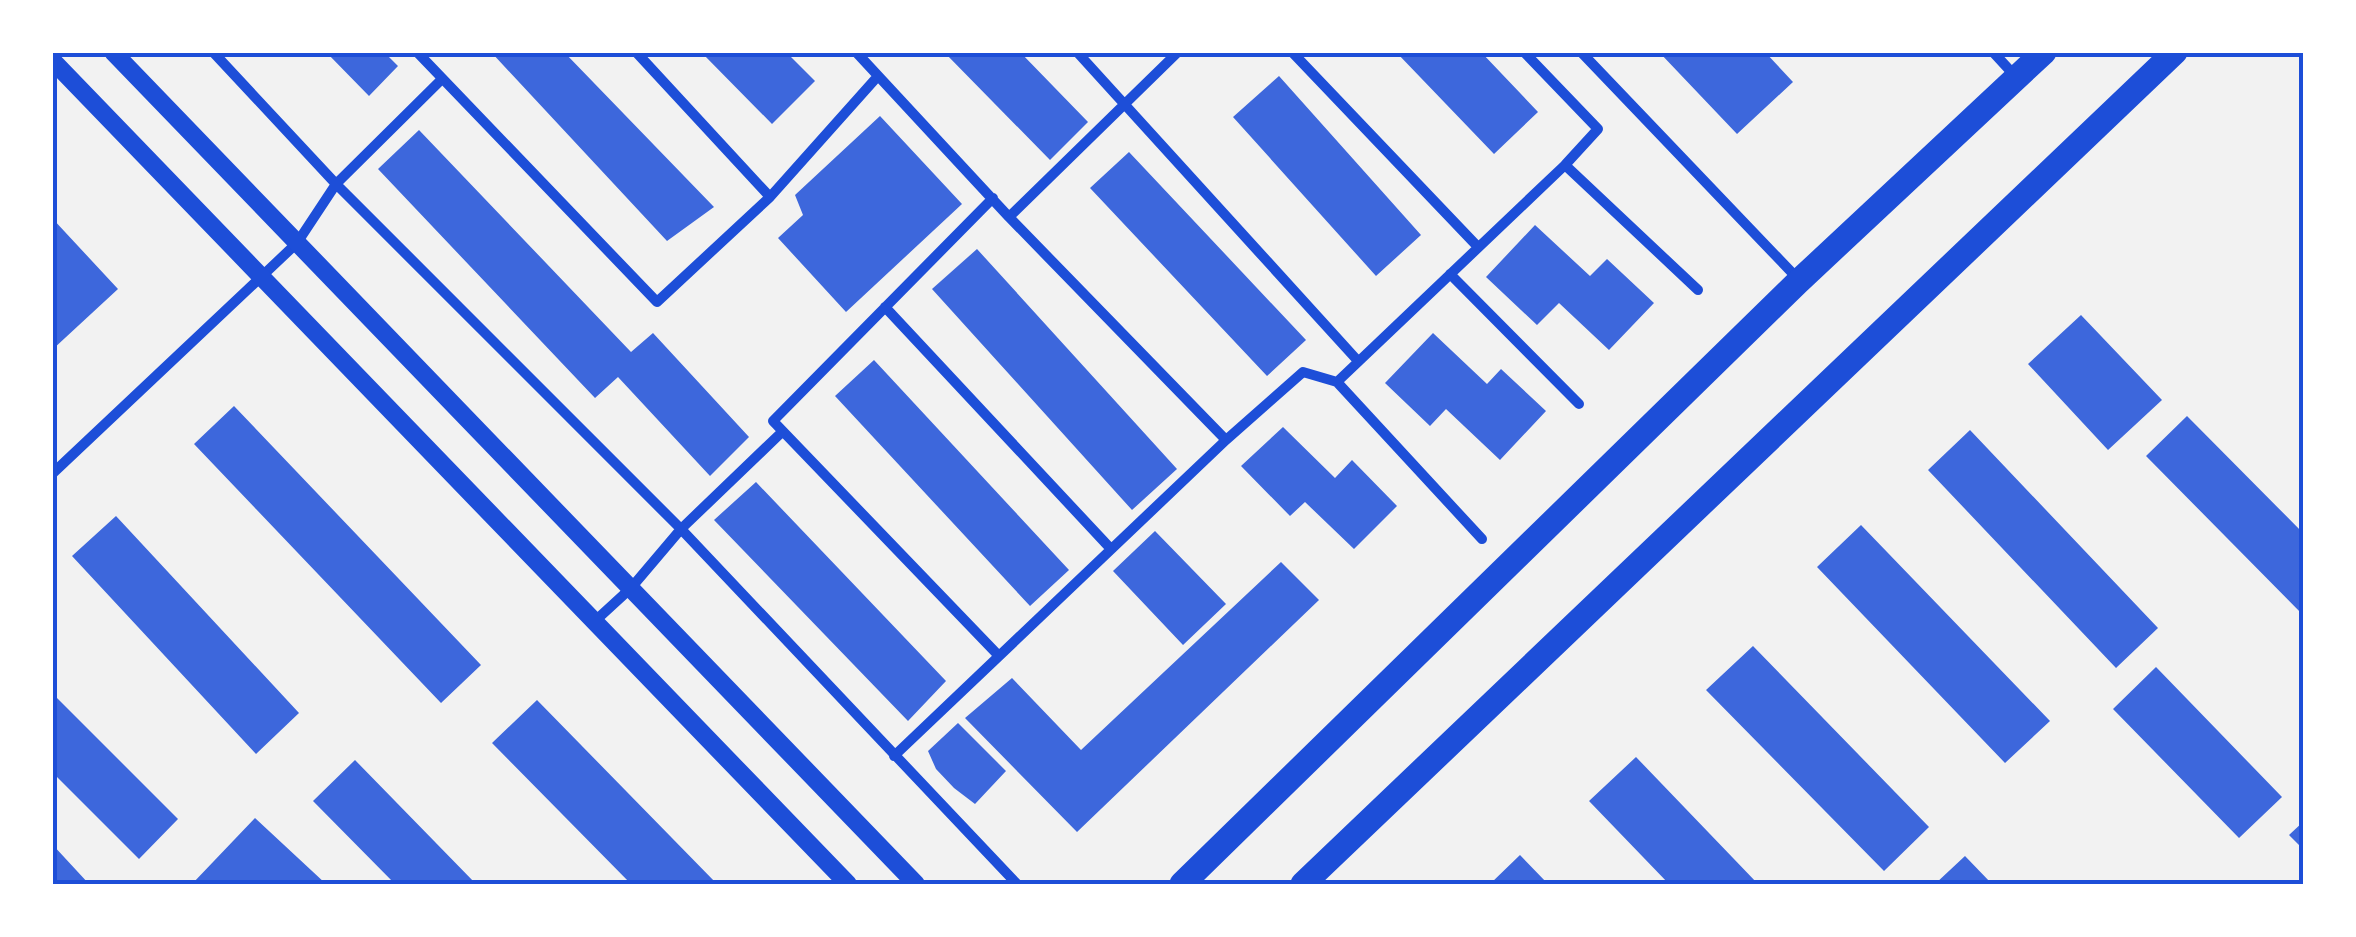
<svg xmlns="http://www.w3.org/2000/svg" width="2356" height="937" viewBox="0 0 2356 937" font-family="Lato,sans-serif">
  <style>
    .building { fill: #3d67dc }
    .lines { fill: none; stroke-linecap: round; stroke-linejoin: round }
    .minor { stroke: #1d4ed8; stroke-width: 10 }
    .tertiary { stroke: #1d4ed8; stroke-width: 18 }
    .primary { stroke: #1d4ed8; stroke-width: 25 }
    .neatline { fill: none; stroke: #1d4ed8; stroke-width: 4 }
  </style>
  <rect width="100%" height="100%" fill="#f2f2f2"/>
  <path class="building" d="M326,52H384L398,66L369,96Z
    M491,52H564L714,207L667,241Z
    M701,52H786L815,81L772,124Z
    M944,52H1020L1088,122L1050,160Z
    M1396,52H1481L1538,112L1494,154Z
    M1659,52H1765L1793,82L1737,134Z
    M1279,76L1421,235L1376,276L1233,117Z
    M880,116L962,204L846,312L778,238L803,215L795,195Z
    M419,130L631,352L653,333L749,437L710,476L618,377L595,398L378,169Z
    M1129,152L1306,340L1267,376L1090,188Z
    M52,218L118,289L52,350Z
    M1535,225L1590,276L1607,259L1654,303L1609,350L1559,303L1537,325L1486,277Z
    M977,249L1177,469L1132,510L932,289Z
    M2081,315L2162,400L2108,450L2028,364Z
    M1433,333L1487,384L1501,369L1546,411L1500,460L1446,409L1430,426L1385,383Z
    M874,360L1069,570L1030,606L835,396Z
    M234,406L481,665L441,703L194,444Z
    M2187,416L2304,534V616L2146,456Z
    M1283,427L1335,478L1352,460L1397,506L1354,549L1305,502L1290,516L1241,466Z
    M1970,430L2158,628L2116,668L1928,470Z
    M756,482L946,681L908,721L714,520Z
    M116,516L299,713L256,754L72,556Z
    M1861,525L2050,721L2005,763L1817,567Z
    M1155,531L1226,604L1183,645L1113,571Z
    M1281,562L1319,600L1077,832L965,718L1012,678L1081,750Z
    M1753,646L1929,827L1884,871L1706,690Z
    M2156,667L2282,797L2239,838L2113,709Z
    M52,693L178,819L139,859L52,772Z
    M537,700L717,884H631L492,743Z
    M958,723L1006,771L975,804L954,788L936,769L928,751Z
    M1636,757L1758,884H1669L1589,801Z
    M355,760L476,884H395L313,801Z
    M255,818L326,884H192Z
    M2304,821V850L2289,835Z
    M52,844L89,884H52Z
    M1520,855L1548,884H1490Z
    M1965,856L1992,884H1935Z"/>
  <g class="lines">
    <path class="minor" d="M213,52L336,184L681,529L1017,884
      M417,52L657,302L770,197L878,76
      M636,52L770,197
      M856,52L1009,217L1226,440
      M1077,52L1358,361
      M1292,52L1478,247
      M1581,52L1799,280
      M1993,52L2016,77
      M1565,165L1698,290
      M993,198L773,421L999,656
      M1009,217L1178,52
      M1450,274L1579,404
      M885,307L1111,549
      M1337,382L1482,539
      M52,474L297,243L336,184L442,79
      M595,621L631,588L681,529L782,432
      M894,756L1226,440L1303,372L1337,382L1565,165L1598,129L1524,52"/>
    <path class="tertiary" d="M113,52L916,884
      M52,60L848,884"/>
    <path class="primary" d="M1182,884L1799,281L2044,52
      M1303,884L2175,52"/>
  </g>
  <rect width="2356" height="937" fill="none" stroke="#ffffff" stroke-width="110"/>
  <rect x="55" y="55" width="2246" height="827" class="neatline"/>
</svg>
